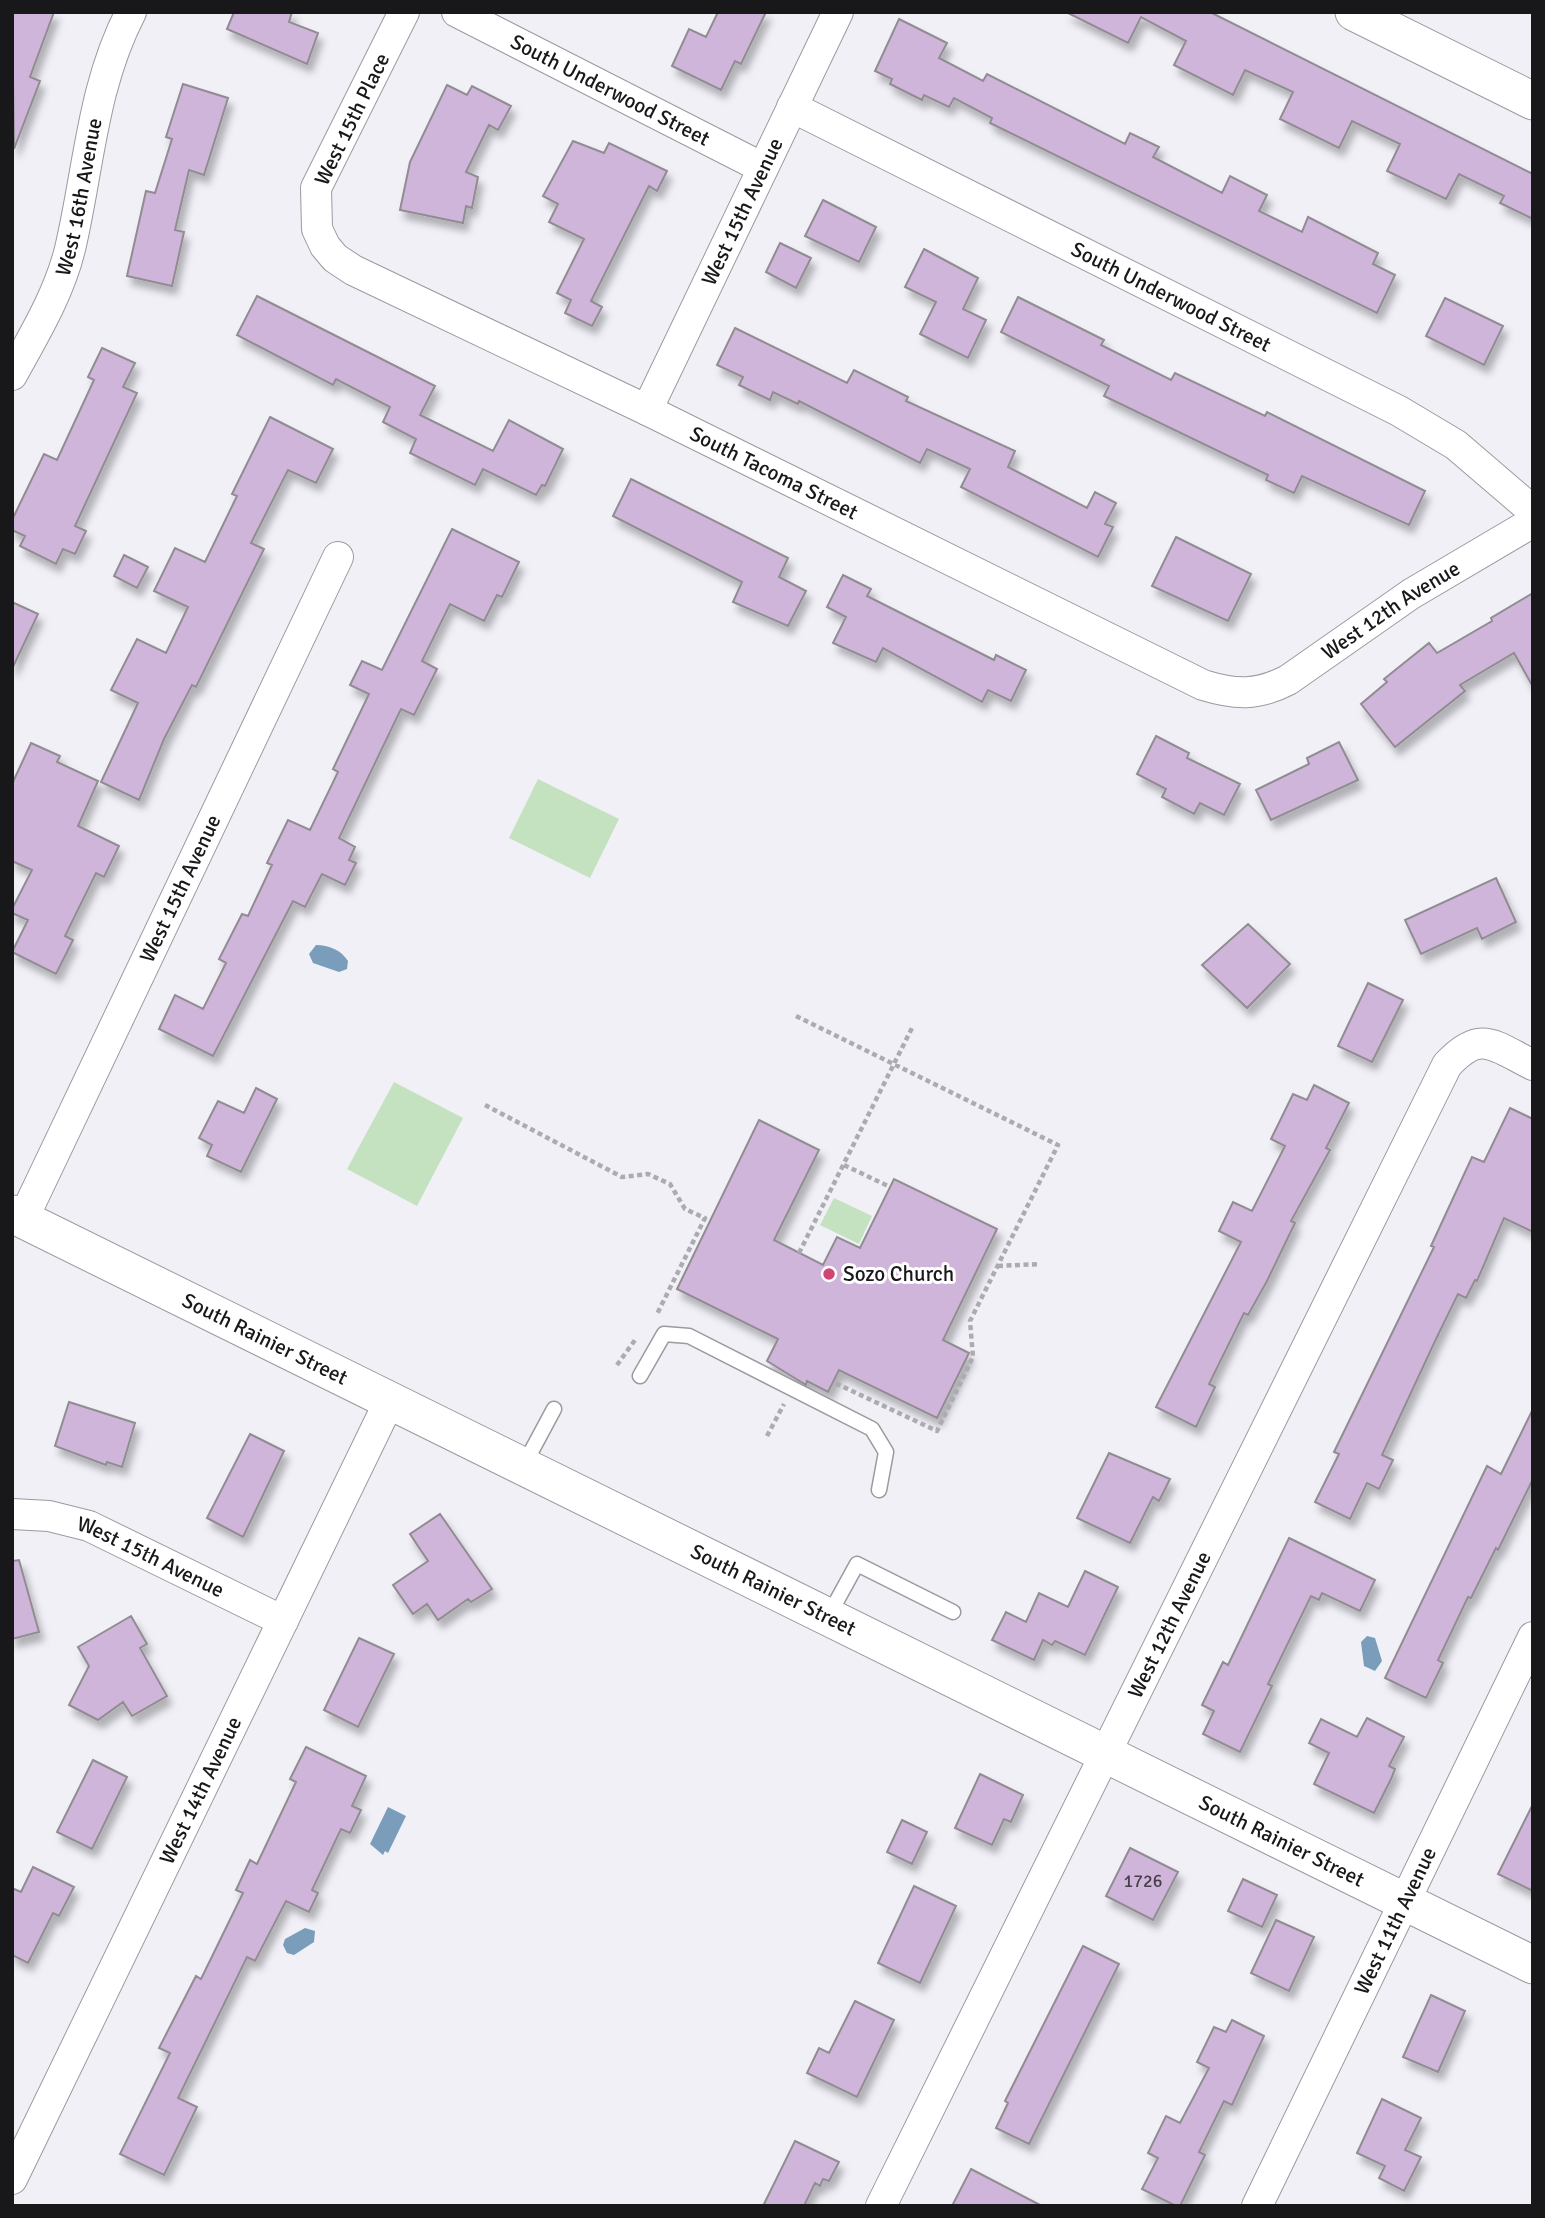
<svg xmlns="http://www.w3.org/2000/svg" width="1545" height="2218" viewBox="0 0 1545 2218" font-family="Signika,sans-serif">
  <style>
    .green { fill: #c4e2c0 }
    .water { fill: #799dbb }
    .building { fill: #d0b5db; stroke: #908c92; stroke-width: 2; filter: url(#shadow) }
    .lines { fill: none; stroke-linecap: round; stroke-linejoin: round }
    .service-casing { stroke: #9b9aa0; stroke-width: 17 }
    .minor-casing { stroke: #9b9aa0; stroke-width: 32 }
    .tertiary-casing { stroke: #9b9aa0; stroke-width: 39 }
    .path { stroke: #acabb1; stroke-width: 4.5; stroke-dasharray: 5 3.5; stroke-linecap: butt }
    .service { stroke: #fff; stroke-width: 14 }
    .minor { stroke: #fff; stroke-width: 30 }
    .tertiary { stroke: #fff; stroke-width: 37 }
    .poi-dot { fill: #d14575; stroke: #fff; stroke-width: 2.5 }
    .labels { text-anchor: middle; stroke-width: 6; stroke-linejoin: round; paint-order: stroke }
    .number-label { font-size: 18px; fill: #463e4a }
    .street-label { font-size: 21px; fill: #18171a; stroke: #fff }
    .poi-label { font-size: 21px; fill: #18171a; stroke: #fff; text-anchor: start }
  </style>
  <defs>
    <filter id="shadow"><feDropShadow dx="4.5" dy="8" stdDeviation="3.5" flood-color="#0004"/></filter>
  </defs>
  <rect width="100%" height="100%" fill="#f1f0f7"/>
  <path class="green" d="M538,779L619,819L590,878L509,838Z
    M394,1082L463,1118L417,1206L347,1169Z
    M834,1198L872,1216L859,1244L820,1225Z"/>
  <path class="water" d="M316,945C329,945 341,950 348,961L347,969L339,972L313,963L309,954Z
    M1367,1636L1375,1638L1382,1661L1375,1671L1364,1666L1361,1642Z
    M388,1807L406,1816L388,1853L385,1851L383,1855L370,1844Z
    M305,1928L315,1931L314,1942L294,1955L287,1953L283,1945L285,1939Z"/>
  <path class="building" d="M12,12H54L30,77L40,81L14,149Z
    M234,12H292L289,22L318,33L307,64L227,29Z
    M718,12H766L741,64L735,61L721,90L672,66L689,29L706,37Z
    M1066,12H1210L1533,174V219L1500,203L1504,196L1459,174L1446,199L1387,171L1400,144L1352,121L1339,148L1280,119L1293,92L1245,70L1233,95L1174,65L1186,41L1141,17L1128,43Z
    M899,19L947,43L939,58L983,81L987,74L1125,144L1130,133L1159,147L1153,157L1222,193L1230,176L1267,195L1259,211L1302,232L1308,217L1378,253L1373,264L1395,275L1377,313L990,123L992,118L954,98L949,107L924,95L922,100L890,84L892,79L875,71Z
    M183,84L228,98L204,175L189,170L175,230L184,232L172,286L127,276L146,191L155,193L172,139L166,137Z
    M447,85L467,95L472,86L511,106L498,130L489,125L466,172L478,177L472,208L466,206L463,223L400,210L410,162Z
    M573,141L604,153L609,143L667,171L657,191L649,186L591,301L602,307L592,326L565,313L571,300L557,293L584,239L549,222L558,204L543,196Z
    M823,200L876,227L859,262L805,236Z
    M780,243L811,258L796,288L766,272Z
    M924,249L978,278L963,309L986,320L968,358L920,334L936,302L905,287Z
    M257,296L435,386L420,415L493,451L509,420L563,449L545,486L542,485L536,495L483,469L475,485L410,453L416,439L383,422L390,407L336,379L333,385L237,335Z
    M1018,297L1104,340L1101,345L1171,380L1175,373L1265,416L1267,412L1425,491L1409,525L1302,476L1294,493L1266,480L1268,475L1104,396L1109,386L1001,332Z
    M1445,298L1503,326L1484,365L1426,336Z
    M735,328L847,383L854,370L908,397L906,401L1015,451L1008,467L1087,508L1095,492L1116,503L1105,524L1113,527L1098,557L961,487L970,469L927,449L920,463L799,401L798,404L773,392L770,400L739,385L743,377L717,365Z
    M102,348L135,363L123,387L137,393L75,526L86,531L75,554L63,549L56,564L20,546L25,536L12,530V520L44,454L57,460L94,380L88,377Z
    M270,417L333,449L316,483L288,470L251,543L264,549L196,687L192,685L164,739L139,800L101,782L138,703L111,690L137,639L166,653L188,607L154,591L175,548L205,562L237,496L232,494Z
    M631,479L788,558L779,577L806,591L788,626L733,602L742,582L613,516Z
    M452,529L519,562L502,597L497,595L484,621L450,604L422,661L437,669L414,715L401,709L339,838L355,847L349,860L356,863L345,885L322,874L305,907L293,901L213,1056L159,1029L175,995L203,1009L226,963L219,959L242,914L248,916L272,865L267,863L288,820L310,830L338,772L333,769L369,694L350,685L362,661L382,670Z
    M1176,537L1251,574L1228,621L1152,586Z
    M124,555L148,567L137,588L114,576Z
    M843,575L871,589L867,596L994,660L996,655L1026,670L1011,701L988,690L982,702L883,648L876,662L833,643L846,617L827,607Z
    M1533,593V687L1514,653L1460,685L1465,691L1395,747L1361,704L1387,682L1384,679L1429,643L1437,653L1492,621L1491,618Z
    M12,602L38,614L12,669Z
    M1156,736L1189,753L1187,758L1240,784L1224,815L1200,803L1194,814L1162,797L1166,789L1137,774Z
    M1339,742L1358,780L1271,820L1256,790L1309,764L1307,758Z
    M31,743L60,756L57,762L98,781L78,826L119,846L104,877L96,873L65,936L73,940L56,974L12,952L28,920L12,913V909L32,870L12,861V784Z
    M1496,878L1516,922L1482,939L1477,928L1421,954L1405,920Z
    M1248,924L1290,964L1247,1008L1202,965Z
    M1368,983L1403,1000L1372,1062L1338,1046Z
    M1314,1085L1349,1103L1326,1148L1330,1150L1291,1221L1295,1223L1267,1281L1248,1315L1244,1313L1209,1384L1215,1387L1196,1427L1156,1407L1241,1242L1219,1231L1233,1202L1252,1211L1285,1146L1271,1139L1293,1094L1307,1100Z
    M256,1088L277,1099L241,1172L207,1156L212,1145L199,1138L218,1101L244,1113Z
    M1510,1108L1533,1119V1232L1504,1218L1477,1281L1475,1280L1466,1298L1458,1294L1436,1339L1382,1455L1393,1460L1379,1489L1367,1483L1350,1519L1315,1502L1339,1454L1334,1452L1434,1247L1431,1246L1472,1157L1484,1162Z
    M759,1120L819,1150L774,1240L823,1265L837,1237L860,1248L894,1179L997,1229L943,1340L969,1353L937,1418L839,1370L828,1392L807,1381L806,1385L767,1361L778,1339L677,1289Z
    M69,1402L135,1423L122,1467L107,1462L106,1465L55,1446Z
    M1533,1409V1479L1498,1550L1496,1548L1471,1598L1468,1597L1438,1660L1443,1663L1426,1698L1385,1678L1487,1466L1501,1474Z
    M250,1434L284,1451L243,1537L207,1518Z
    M1109,1453L1170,1479L1159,1501L1153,1497L1130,1543L1077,1518Z
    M440,1514L492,1589L471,1602L468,1599L438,1620L427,1604L413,1614L393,1585L428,1561L410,1534Z
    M1289,1538L1375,1580L1360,1611L1322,1593L1319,1600L1311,1596L1268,1684L1272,1686L1240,1752L1203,1734L1214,1711L1202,1705L1223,1662L1228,1665Z
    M19,1560L39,1632L12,1639V1561Z
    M1085,1571L1118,1587L1085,1655L1055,1641L1052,1645L1043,1640L1034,1660L992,1640L1006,1612L1026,1622L1039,1593L1068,1607Z
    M131,1616L147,1644L140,1648L167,1696L132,1716L123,1702L98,1720L69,1705L89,1666L78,1647Z
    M359,1638L394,1654L358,1727L324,1710Z
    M1367,1718L1404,1737L1389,1766L1395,1769L1391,1779L1374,1813L1314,1784L1329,1753L1309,1743L1321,1719L1357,1737Z
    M306,1747L366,1776L352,1806L361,1810L350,1833L341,1829L312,1890L318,1893L309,1912L286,1901L255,1961L247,1957L178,2098L197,2107L164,2175L120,2154L170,2053L159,2048L196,1976L201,1979L243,1893L236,1890L250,1860L257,1864L296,1782L290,1779Z
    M93,1760L127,1777L92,1849L57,1832Z
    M980,1774L1023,1795L1011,1822L1004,1819L992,1845L955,1828Z
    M1533,1804V1891L1498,1874Z
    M902,1820L927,1832L912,1864L887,1852Z
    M1130,1848L1178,1872L1153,1920L1106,1896Z
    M33,1867L74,1887L59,1916L53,1913L28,1963L12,1955V1888L21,1892Z
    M1243,1879L1277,1895L1262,1927L1228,1911Z
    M914,1886L956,1906L920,1983L878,1963Z
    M1276,1920L1314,1937L1289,1991L1251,1973Z
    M1083,1946L1119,1964L1029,2144L996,2128L1008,2103L1005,2101Z
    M1431,1995L1465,2011L1438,2072L1403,2057Z
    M855,2001L894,2020L857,2097L807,2073L819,2048L829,2053Z
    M1232,2020L1264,2036L1232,2105L1224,2101L1199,2152L1205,2155L1180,2206H1176L1142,2189L1158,2158L1148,2153L1166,2116L1180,2123L1209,2068L1197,2062L1214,2027L1226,2032Z
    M1382,2099L1421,2118L1405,2150L1421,2157L1404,2191L1379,2178L1385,2166L1357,2153Z
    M795,2141L839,2162L829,2181L823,2179L820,2186L815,2183L804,2206H763Z
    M971,2169L1042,2206H952Z"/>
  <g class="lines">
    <defs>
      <path id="service" d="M640,1376L664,1334L689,1336L872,1429L886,1452L879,1490
        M524,1465L554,1409
        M829,1615L857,1564L953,1612"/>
      <g id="minor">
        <path id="s1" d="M404,12L316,188L317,229L325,246L335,258L353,270L647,410L1203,685C1236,695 1257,696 1288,680L1411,594L1533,522"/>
        <path id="s2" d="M457,12L763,168"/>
        <path id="s3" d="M792,107L1399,411L1456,445L1533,511"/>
        <path id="s4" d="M12,375C34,335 59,294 70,249C89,168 92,87 131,12"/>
        <path id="s5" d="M647,410L838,12"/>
        <path id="s6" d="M23,1219L338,557"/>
        <path id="s7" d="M12,1514L49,1516L89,1526L283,1621"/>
        <path id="s8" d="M12,2179L390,1400"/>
        <path id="s9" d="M881,2206L1447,1065C1481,1028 1494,1046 1533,1065"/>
        <path id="s10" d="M1257,2206L1533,1637"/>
      </g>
      <g id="tertiary">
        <path d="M1354,12L1533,101"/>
        <path id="s11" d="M12,1214L1533,1965"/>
      </g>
    </defs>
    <use href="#service" class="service-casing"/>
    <use href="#minor" class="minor-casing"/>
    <use href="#tertiary" class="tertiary-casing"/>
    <path class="path" d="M796,1016L1058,1145L970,1321L973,1357L937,1431L833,1382
      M485,1105L622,1177L648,1174L670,1184L685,1209L705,1218L657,1314
      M844,1165L890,1187
      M799,1253L913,1026
      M998,1266L1040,1264
      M617,1365L635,1340
      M767,1436L784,1404"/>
    <use href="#service" class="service"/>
    <use href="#minor" class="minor"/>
    <use href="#tertiary" class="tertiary"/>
  </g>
  <circle class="poi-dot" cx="829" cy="1274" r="7"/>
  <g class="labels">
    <g class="number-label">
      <text x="1143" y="1887">1726</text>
    </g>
    <g class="street-label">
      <text dy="7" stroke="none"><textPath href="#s2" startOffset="172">South Underwood Street</textPath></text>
      <text transform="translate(352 119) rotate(-64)" y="7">West 15th Place</text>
      <text dy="7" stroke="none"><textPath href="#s4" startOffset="192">West 16th Avenue</textPath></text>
      <text dy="7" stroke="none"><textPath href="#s5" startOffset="220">West 15th Avenue</textPath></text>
      <text dy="7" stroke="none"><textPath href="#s3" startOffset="424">South Underwood Street</textPath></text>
      <text dy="7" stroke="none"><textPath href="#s1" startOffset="761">South Tacoma Street</textPath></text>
      <text dy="7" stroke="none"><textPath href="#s1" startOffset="1452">West 12th Avenue</textPath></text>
      <text dy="7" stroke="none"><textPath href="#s6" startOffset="366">West 15th Avenue</textPath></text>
      <text dy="7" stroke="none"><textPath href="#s11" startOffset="282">South Rainier Street</textPath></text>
      <text dy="7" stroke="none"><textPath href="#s7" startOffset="147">West 15th Avenue</textPath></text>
      <text dy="7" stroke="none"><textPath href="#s11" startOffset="849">South Rainier Street</textPath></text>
      <text dy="7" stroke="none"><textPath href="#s9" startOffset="649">West 12th Avenue</textPath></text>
      <text dy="7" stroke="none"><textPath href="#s8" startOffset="432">West 14th Avenue</textPath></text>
      <text dy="7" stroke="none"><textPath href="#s11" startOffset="1416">South Rainier Street</textPath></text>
      <text dy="7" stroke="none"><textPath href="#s10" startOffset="317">West 11th Avenue</textPath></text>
    </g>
    <g class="poi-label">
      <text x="843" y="1281">Sozo Church</text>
    </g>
  </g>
  <rect width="1545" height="2218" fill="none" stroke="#18171a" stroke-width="28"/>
</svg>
